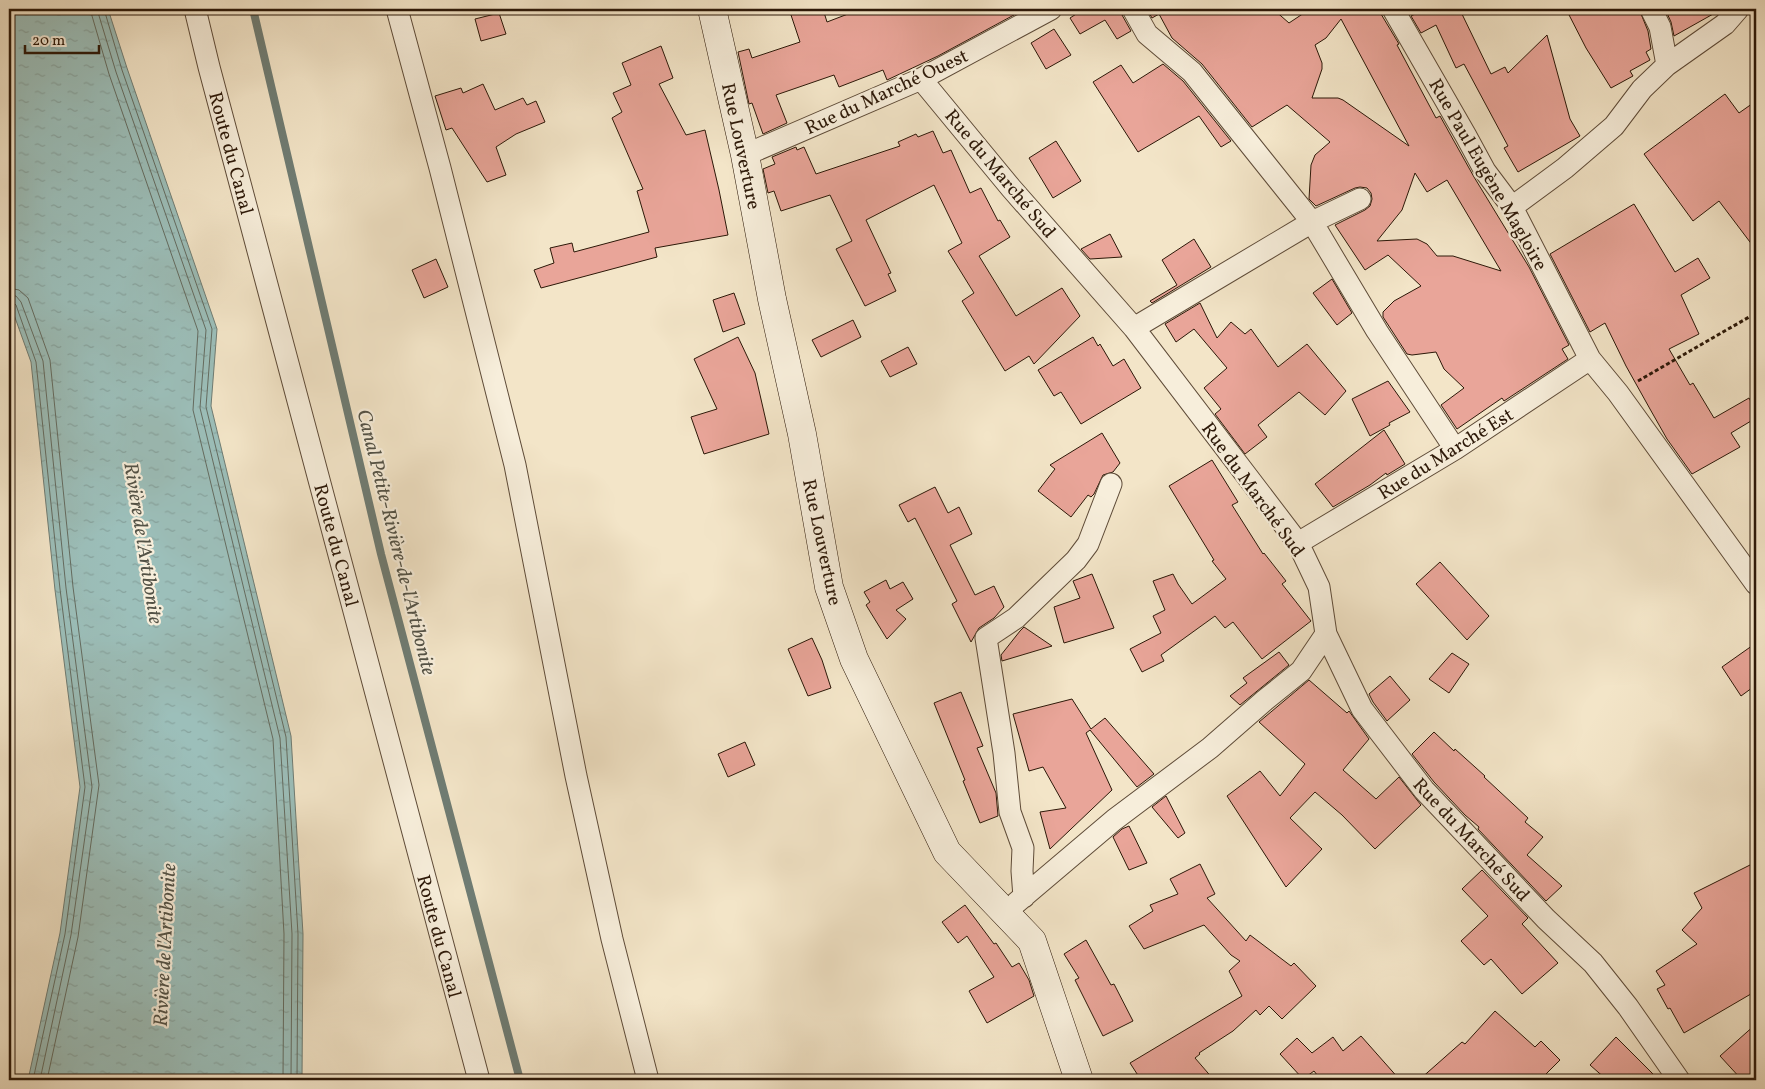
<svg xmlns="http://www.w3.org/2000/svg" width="1765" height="1089" viewBox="0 0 1765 1089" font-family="Vollkorn,serif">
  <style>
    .water { fill: url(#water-ripples); stroke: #6f7c73 }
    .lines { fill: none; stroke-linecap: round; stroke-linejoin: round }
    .shore { stroke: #646c61; stroke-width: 1 }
    .stream { stroke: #6f7c73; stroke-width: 8 }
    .building { fill: #e9a599; stroke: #2c1808; fill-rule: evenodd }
    .minor-casing { stroke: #5e4b38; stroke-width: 23 }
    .secondary-casing { stroke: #2c1808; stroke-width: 29 }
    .path { stroke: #2c1808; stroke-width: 3; stroke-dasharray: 4 2.5; stroke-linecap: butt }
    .minor { stroke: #f7eedb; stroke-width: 21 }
    .secondary { stroke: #f7eedb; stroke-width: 28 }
    .labels { text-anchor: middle; stroke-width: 4.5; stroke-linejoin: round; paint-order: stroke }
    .street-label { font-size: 19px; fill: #2c1808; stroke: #f7eedb }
    .water-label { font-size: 20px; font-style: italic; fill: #535246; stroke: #f7eedb }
  </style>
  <defs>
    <pattern id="water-ripples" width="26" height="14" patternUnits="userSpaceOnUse" patternTransform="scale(1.25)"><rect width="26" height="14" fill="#9cbfba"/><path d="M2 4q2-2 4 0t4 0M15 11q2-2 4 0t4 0" fill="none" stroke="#87a39e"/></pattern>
  </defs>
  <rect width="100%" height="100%" fill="#f3e5c8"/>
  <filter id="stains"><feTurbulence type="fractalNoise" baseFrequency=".004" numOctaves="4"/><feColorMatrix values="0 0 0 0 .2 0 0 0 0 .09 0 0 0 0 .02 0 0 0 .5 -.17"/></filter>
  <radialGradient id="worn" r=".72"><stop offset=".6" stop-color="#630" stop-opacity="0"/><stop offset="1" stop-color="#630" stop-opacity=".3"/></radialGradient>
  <path class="water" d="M9,9H108L127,68L217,329L211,406L291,736L303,934L302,1080H28L60,933L80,787L55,590L31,362L9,301Z"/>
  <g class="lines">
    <path class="shore" d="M90,9L109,74L198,331L193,410L273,739L284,934L283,1080
      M97,9L116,72L206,330L200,408L280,738L292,934L291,1080
      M104,9L122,70L212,329L206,407L286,737L298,934L297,1080
      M9,288L19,290L28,298L50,360L73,587L99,785L78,937L47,1080
      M9,295L16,296L21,302L43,361L66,588L92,787L71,935L40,1080
      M9,301L13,302L16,305L36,362L60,589L85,787L65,934L33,1080"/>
    <path class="stream" d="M253,9L381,554L520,1080"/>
  </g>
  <path class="building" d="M789,9H823L827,22L861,9H1025L938,56L887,80L883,70L839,87L834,75L776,95L787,123L763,134L752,103L749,104L738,52L749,49L752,58L800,42Z
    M1084,9H1121L1122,15L1131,31L1117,39L1105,20L1080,34L1070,18Z
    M1147,9H1273L1289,23L1310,9H1378L1399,44L1397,45L1436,118L1440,116L1474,177L1529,267L1569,345L1562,349L1568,359L1504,401L1502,398L1457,429L1441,405L1464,388L1444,369L1436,352L1412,355L1407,354L1383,317V312L1394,301L1421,286L1388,255L1365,270L1335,225L1365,210L1370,206L1372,199L1371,193L1367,188L1360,187L1355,188L1316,206L1309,199L1311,165L1315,155L1330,142L1287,105L1252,127L1202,64L1172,38L1159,14L1152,18ZM1341,19L1409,146L1343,100L1338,98H1312L1322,69V63L1315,45L1326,38ZM1415,173L1427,192L1447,180L1501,271L1453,256H1437L1427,244L1417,239L1377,241L1402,210Z
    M1425,9H1467L1461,12L1491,74L1505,67L1508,73L1547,35L1570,119L1580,136L1518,172L1504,148L1508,146L1464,64L1456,68L1436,25L1421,33L1411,16Z
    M1566,9H1639L1648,31L1651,49L1646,52L1650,60L1630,71L1633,76L1611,88L1586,48Z
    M1671,9H1722L1674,36L1671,22L1666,11Z
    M499,13L506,34L481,41L475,19Z
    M1054,29L1071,55L1046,69L1031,43Z
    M661,46L673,78L659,84L686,135L705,130L719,190L728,235L655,248L657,257L541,288L534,270L554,263L550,248L572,243L574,252L649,232L637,191L643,189L612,118L622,112L613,93L631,85L622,63Z
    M1163,64L1183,81L1231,141L1221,147L1199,116L1138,152L1093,82L1121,65L1133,83Z
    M483,84L495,110L523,98L527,105L536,101L545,122L516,134L496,147L506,175L487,182L452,128L446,130L435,96L461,88L463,93Z
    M1725,94L1739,113L1756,101V250L1719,201L1693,221L1644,154Z
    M933,131L943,153L951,150L970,193L981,188L998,221L1000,220L1010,237L979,256L1016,316L1062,288L1080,316L1034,364L1029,356L1005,371L962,301L974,293L948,251L962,243L934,185L866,220L891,273L888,274L896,291L865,306L836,249L852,241L830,195L781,211L774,191L768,193L763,169L775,164L772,157L796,147L797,150L804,147L816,174L900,146L898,142L916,134L918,137Z
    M1056,141L1081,181L1053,198L1029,158Z
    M1634,204L1675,272L1698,258L1710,278L1681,295L1699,334L1669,349L1690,385L1693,383L1714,418L1749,398L1756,411V418L1731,433L1740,447L1692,474L1667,439L1650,409L1626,366L1605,323L1590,332L1550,254Z
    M1110,234L1122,257L1090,259L1081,249Z
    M1194,239L1211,267L1152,303L1150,301L1177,285L1162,260Z
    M436,259L448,287L424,298L412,270Z
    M1332,279L1352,313L1337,325L1313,293Z
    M734,293L745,324L723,332L713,300Z
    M1200,303L1217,338L1231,322L1245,334L1251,329L1278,367L1307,344L1346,391L1325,415L1299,392L1258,425L1267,437L1245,454L1215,414L1221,409L1204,388L1227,368L1194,329L1176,342L1165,324Z
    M853,320L861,337L821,357L812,340Z
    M738,337L755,373L769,434L704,454L691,417L717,409L694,359Z
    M1093,337L1098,346L1100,344L1113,366L1124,359L1141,388L1081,424L1061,392L1054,396L1038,370Z
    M908,347L917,364L890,377L881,361Z
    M1388,381L1410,412L1389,423L1390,425L1370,436L1352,399Z
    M1384,430L1405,464L1387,475L1386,473L1370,485L1333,507L1315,484Z
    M1102,433L1120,463L1113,472L1103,475L1094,494L1091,497L1088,495L1071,517L1038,491L1055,469L1050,465Z
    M1212,460L1238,502L1232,505L1263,554L1264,553L1286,581L1282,584L1311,621L1262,659L1233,622L1225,628L1215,616L1161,655L1164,661L1142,672L1130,649L1161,633L1153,616L1165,610L1153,581L1173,574L1178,584L1192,604L1226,579L1212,561L1214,560L1169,486Z
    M935,487L948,513L959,507L972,534L950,545L975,595L994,586L1004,607L994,618L979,628L971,642L952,604L957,601L915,518L908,522L899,505Z
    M1440,562L1489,616L1467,640L1416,584Z
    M1092,574L1114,628L1064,643L1054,607L1080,598L1073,581Z
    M886,580L890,589L903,582L913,599L896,610L906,619L887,639L866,605L870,602L864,592Z
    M1024,627L1052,646L1002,661L1001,655L1020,631Z
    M812,638L822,660L831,688L808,696L788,649Z
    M1756,643V685L1741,696L1722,667Z
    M1279,652L1289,665L1240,705L1230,696L1247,683L1243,678Z
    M1452,653L1469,664L1449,693L1429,679Z
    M1390,676L1410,700L1387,721L1373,702L1369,694Z
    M1309,680L1347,713L1349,711L1369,739L1343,770L1376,799L1399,777L1421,805L1375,849L1342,815L1315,792L1290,818L1322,849L1286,887L1227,796L1260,771L1280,796L1305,764L1259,722Z
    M961,692L983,746L977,748L996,793L998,816L980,823L963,781L965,780L934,703Z
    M1072,699L1091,729L1105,718L1154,774L1137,787L1090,730L1086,733L1112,790L1050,849L1040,812L1066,808L1043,767L1029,771L1013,714Z
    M1434,732L1454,751L1455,749L1485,776L1484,777L1528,818L1525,822L1543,837L1527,855L1562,886L1546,901L1478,829L1479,827L1465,815L1434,782L1412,754Z
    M745,742L755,765L728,777L718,754Z
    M1166,796L1185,833L1178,838L1152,807Z
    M1129,826L1147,863L1129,870L1113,837L1122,829Z
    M1756,862V991L1684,1033L1670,1008L1668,1009L1657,989L1665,985L1656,971L1697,944L1682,930L1702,908L1694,893Z
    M1200,864L1215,894L1207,898L1246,941L1250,935L1291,966L1294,963L1316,986L1282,1019L1269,1006L1260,1015L1256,1010L1233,1031L1199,1053L1200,1054L1195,1058L1214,1080H1141L1130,1063L1242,996L1229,971L1240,961L1231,955L1204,925L1144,949L1129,926L1153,911L1150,905L1178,894L1170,879Z
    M1482,870L1528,918L1522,924L1558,963L1522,994L1491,959L1484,965L1461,941L1488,916L1462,889Z
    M965,905L994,944L996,943L1012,967L1019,963L1029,980L1034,996L987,1023L969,991L994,977L967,936L958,943L942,922Z
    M1086,940L1111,985L1114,984L1133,1021L1103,1036L1075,980L1079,978L1064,954Z
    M1495,1011L1535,1047L1541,1041L1560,1060L1540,1080H1419L1462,1042L1465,1044Z
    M1756,1024V1080H1742L1720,1056Z
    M1361,1036L1400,1080H1321L1314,1071L1303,1079L1280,1054L1297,1038L1312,1053L1333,1037L1343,1051Z
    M1616,1037L1659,1080H1607L1590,1065Z"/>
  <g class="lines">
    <defs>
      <path id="minor" d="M195,9L209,67L479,1080
        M397,9L440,168L515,465L576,776L612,939L648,1080
        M1133,9L1147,34L1192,72L1312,222L1377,331L1455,449
        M1393,9L1466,136L1485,171L1512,207L1590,359L1618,393L1756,584
        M1651,9L1660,27L1667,65
        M921,79L1011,188L1134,328L1298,543L1319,587L1326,634L1362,709L1424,790L1546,919L1593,963L1628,1007L1679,1080
        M745,155L921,79L1051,9
        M1512,207L1565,168L1614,126L1642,89L1667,65L1725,24L1738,9
        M1134,328L1312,222L1360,199
        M1298,543L1455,449L1590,359
        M1024,897L1022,871L1023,848L1010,812L1004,753L986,638L1016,618L1076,560L1088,544L1111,484
        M1016,903L1114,820L1210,748L1265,700L1301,671L1326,634"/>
      <path id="secondary" d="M712,9L745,155L772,299L802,434L829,587L854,659L947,852L1032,941L1079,1080"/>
    </defs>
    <use href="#minor" class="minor-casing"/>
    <use href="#secondary" class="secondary-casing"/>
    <path class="path" d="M1638,381L1756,313"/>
    <use href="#minor" class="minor"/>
    <use href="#secondary" class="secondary"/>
  </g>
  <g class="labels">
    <g class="street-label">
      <text transform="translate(886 91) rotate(-25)" y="7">Rue du Marché Ouest</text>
      <text transform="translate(742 146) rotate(78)" y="7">Rue Louverture</text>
      <text transform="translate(232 153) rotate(75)" y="7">Route du Canal</text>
      <text transform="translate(1001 173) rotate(50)" y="7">Rue du Marché Sud</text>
      <text transform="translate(1489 174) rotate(60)" y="7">Rue Paul Eugène Magloire</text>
      <text transform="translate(1445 453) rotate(-32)" y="7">Rue du Marché Est</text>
      <text transform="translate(1254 489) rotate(54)" y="7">Rue du Marché Sud</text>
      <text transform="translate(823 542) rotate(78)" y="7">Rue Louverture</text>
      <text transform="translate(337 545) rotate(75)" y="7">Route du Canal</text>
      <text transform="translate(1472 839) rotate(47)" y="7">Rue du Marché Sud</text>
      <text transform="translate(440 936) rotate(75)" y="7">Route du Canal</text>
    </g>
    <g class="water-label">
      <text transform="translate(397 542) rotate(76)" y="7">Canal Petite-Rivière-de-l'Artibonite</text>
      <text transform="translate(144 543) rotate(81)" y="7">Rivière de l'Artibonite</text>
      <text transform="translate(164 945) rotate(-87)" y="7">Rivière de l'Artibonite</text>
    </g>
  </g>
  <rect width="1765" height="1089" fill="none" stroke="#f3e5c8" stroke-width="30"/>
  <rect x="10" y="10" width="1745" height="1069" fill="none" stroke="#2c1808" stroke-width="2.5"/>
  <rect x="15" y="15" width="1735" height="1059" fill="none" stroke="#2c1808"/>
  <path d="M25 45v8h74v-8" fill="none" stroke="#2c1808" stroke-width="2.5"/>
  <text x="32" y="45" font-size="15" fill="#2c1808" stroke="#f7eedb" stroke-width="4" paint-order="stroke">20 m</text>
  <rect width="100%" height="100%" filter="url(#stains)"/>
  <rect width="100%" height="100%" fill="url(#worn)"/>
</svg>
